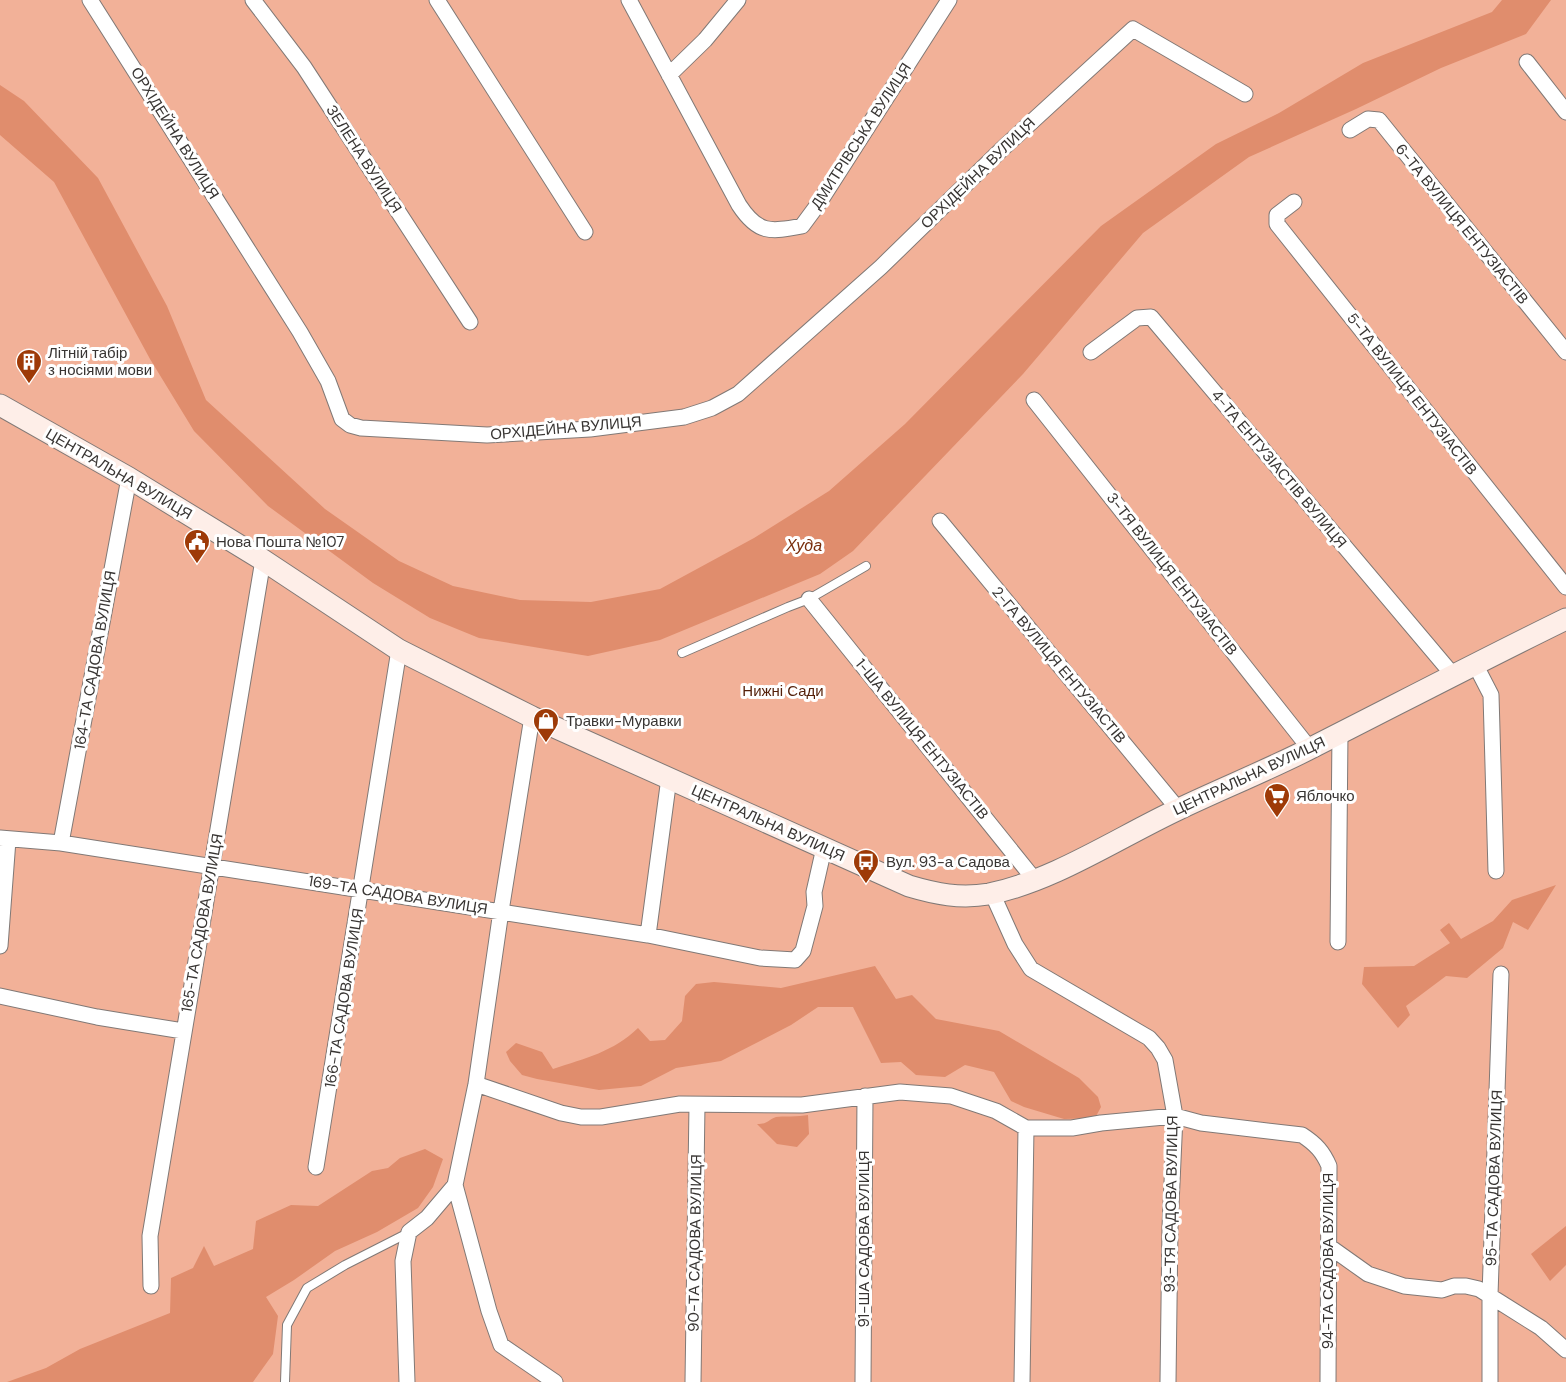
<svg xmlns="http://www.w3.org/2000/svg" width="1566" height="1382" viewBox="0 0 1566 1382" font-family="'DM Sans',sans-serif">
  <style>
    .green { fill: #f2b198 }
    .water { fill: #e08d6d }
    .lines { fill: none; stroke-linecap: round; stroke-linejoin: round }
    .lane-casing { stroke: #817976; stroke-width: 10 }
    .street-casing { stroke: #817976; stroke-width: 17 }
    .secondary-casing { stroke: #817976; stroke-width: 23 }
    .lane { stroke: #fff; stroke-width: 8 }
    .street { stroke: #fff; stroke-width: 15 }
    .secondary { stroke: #feeee8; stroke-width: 21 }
    .labels { text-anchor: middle; stroke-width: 6; stroke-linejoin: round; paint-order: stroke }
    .street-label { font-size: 15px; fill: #383533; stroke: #fff }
    .poi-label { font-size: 15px; fill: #383533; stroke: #fff; text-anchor: start }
    .park-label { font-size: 15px; fill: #531f08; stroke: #fff }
    .water-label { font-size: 16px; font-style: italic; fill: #782d0b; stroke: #fff }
  </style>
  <rect width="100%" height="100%" fill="#f2e9e5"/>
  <path class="green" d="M0,0H1566V1382H0Z"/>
  <path class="water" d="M1502,0H1551L1526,34L1441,68L1356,109L1249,157L1143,233L1023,374L853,551L820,574L660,640L588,656L479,638L430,618L373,583L268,506L194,431L150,359L54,182L0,135V85L24,101L98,178L167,306L206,400L325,509L399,561L453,586L520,600L591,602L660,589L754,538L829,491L905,424L1101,226L1216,144L1279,113L1363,63L1492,12Z
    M1556,885L1528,930L1513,922L1503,948L1467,978L1446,976L1406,1006L1410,1015L1398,1028L1362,984L1364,967L1414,966L1450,943L1440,930L1449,923L1461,939L1493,921L1512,900Z
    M875,966L896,999L912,995L936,1019L999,1031L1079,1078L1098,1097L1101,1107L1095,1118L1064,1119L1024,1107L1011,1101L994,1072L965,1065L945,1077L916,1075L901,1062L881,1063L853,1007H818L791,1025L721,1061L676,1068L641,1086L599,1090L537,1079L522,1075L510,1061L506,1052L516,1043L542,1052L553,1069C586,1058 613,1052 638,1028L650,1041L665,1040L682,1021L685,996L696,984L714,982L781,988Z
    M808,1115L809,1134L797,1147L777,1144L757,1124C769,1124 767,1120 776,1117C782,1116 799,1117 808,1115Z
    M425,1149L443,1159L433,1187L418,1208L377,1232L335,1251L294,1280L266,1297L278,1316L273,1354L253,1382H7L46,1368L80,1349L170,1313L171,1278L193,1268L204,1246L214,1266L253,1249L256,1221L291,1205L318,1206L372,1171L388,1168L400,1158Z
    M1566,1226V1265L1550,1281L1531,1254Z"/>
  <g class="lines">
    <defs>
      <path id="lane" d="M682,653L788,607L809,599L866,566
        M285,1382L287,1325L307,1288L345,1265L408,1233"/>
      <path id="street" d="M90,0L300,332L328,381L342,419L350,425L361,428L487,435L590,429L684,417L712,408L738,394L881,267L1001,150L1133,29L1245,94
        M253,0L304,67L470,322
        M437,0L585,232
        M629,0L739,205C758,234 770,232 802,226L819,203L949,0
        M1527,62L1566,112
        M669,75L705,40L738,0
        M1350,130L1368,119L1379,120L1566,352
        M1294,202L1277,215V224L1566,587
        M1091,352L1137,318L1151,317L1453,675
        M1034,400L1310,749
        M940,521L1178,809
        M809,599L1034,879
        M1475,664L1491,695L1496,871
        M532,717L501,911L476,1084L455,1185L489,1311L501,1345L555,1382
        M0,838L61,843L648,935L760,958L795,960L803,951L815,906L814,892L824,848
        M61,843L129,478
        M992,893L1015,944L1031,969L1149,1038L1158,1048L1165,1060L1175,1116L1170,1227L1168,1382
        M648,935L669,778
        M1338,942L1340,733
        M0,946L8,840
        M0,996L97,1017L183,1031
        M476,1084L561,1113L581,1117H601L680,1104L802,1105L900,1092L951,1096L996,1111L1026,1128H1072L1101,1123L1175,1116L1201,1123L1302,1135C1316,1144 1323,1152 1329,1166L1328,1382
        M316,1167L399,650
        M1330,1247L1368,1274L1404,1286L1442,1290L1454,1286H1466L1479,1289L1541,1328L1566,1350
        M151,1286L150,1236L263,560
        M407,1382L403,1261L409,1232L427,1218L455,1185
        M693,1382L697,1105
        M863,1382L865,1096
        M1022,1382L1026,1128
        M1490,1382V1295L1501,974"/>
      <path id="secondary" d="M0,405L129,478L263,560L399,650L532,717L909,886C936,894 960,899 989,894C1054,881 1119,837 1179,809C1223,788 1268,770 1311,748C1396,705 1480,661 1566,619"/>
    </defs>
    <use href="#lane" class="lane-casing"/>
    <use href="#street" class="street-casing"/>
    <use href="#secondary" class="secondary-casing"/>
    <use href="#lane" class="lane"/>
    <use href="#street" class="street"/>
    <use href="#secondary" class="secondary"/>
  </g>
  <defs>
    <symbol id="building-pin" viewBox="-11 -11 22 30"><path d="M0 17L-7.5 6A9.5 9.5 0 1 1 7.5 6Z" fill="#9e3a07" stroke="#fff"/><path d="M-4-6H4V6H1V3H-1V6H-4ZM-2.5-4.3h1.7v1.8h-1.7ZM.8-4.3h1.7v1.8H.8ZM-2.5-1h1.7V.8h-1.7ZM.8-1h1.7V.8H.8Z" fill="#fff"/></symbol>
    <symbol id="civic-pin" viewBox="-11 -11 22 30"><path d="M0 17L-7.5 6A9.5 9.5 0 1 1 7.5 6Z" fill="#9e3a07" stroke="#fff"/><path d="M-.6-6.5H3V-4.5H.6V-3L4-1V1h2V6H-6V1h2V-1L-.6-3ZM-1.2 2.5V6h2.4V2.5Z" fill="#fff"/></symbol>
    <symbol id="shop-pin" viewBox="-11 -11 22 30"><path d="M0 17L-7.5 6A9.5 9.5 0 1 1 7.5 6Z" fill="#9e3a07" stroke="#fff"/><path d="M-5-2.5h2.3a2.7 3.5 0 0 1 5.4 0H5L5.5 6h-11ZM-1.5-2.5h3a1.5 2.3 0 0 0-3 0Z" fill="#fff"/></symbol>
    <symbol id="supermarket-pin" viewBox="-11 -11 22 30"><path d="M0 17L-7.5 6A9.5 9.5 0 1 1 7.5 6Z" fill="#9e3a07" stroke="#fff"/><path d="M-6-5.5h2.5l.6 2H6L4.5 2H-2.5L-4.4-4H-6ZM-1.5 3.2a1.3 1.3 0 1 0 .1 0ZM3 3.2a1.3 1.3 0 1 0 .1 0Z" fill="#fff"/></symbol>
    <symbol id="bus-pin" viewBox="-11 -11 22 30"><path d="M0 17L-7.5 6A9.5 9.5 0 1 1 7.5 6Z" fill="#9e3a07" stroke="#fff"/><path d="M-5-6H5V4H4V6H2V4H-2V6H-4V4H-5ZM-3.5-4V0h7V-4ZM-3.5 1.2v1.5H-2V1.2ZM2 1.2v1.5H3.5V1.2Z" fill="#fff"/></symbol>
  </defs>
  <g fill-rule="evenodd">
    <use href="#building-pin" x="14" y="347" width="30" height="40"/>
    <use href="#civic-pin" x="182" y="527" width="30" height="40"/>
    <use href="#shop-pin" x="531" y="706" width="30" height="40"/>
    <use href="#supermarket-pin" x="1262" y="781" width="30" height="40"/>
    <use href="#bus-pin" x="851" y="847" width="30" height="40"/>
  </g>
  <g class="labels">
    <g class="street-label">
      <text transform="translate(175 133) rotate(58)" y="5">ОРХІДЕЙНА ВУЛИЦЯ</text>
      <text transform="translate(861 136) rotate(-57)" y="5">ДМИТРІВСЬКА ВУЛИЦЯ</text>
      <text transform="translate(364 159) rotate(57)" y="5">ЗЕЛЕНА ВУЛИЦЯ</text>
      <text transform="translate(978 173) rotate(-44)" y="5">ОРХІДЕЙНА ВУЛИЦЯ</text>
      <text transform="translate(1462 224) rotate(51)" y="5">6-ТА ВУЛИЦЯ ЕНТУЗІАСТІВ</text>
      <text transform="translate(1412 394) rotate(52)" y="5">5-ТА ВУЛИЦЯ ЕНТУЗІАСТІВ</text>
      <text transform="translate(566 428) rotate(-5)" y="5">ОРХІДЕЙНА ВУЛИЦЯ</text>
      <text transform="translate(1279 469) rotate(50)" y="5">4-ТА ЕНТУЗІАСТІВ ВУЛИЦЯ</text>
      <text transform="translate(119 474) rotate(30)" y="5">ЦЕНТРАЛЬНА ВУЛИЦЯ</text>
      <text transform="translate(1172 574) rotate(52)" y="5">3-ТЯ ВУЛИЦЯ ЕНТУЗІАСТІВ</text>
      <text transform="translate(95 660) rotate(-80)" y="5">164-ТА САДОВА ВУЛИЦЯ</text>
      <text transform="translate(1059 665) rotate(50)" y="5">2-ГА ВУЛИЦЯ ЕНТУЗІАСТІВ</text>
      <text transform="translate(922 739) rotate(51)" y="5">1-ША ВУЛИЦЯ ЕНТУЗІАСТІВ</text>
      <text transform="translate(1249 776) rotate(-25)" y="5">ЦЕНТРАЛЬНА ВУЛИЦЯ</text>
      <text transform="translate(768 823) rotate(24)" y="5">ЦЕНТРАЛЬНА ВУЛИЦЯ</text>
      <text transform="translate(398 895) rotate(9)" y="5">169-ТА САДОВА ВУЛИЦЯ</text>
      <text transform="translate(202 923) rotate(-80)" y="5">165-ТА САДОВА ВУЛИЦЯ</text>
      <text transform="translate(344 998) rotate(-81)" y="5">166-ТА САДОВА ВУЛИЦЯ</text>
      <text transform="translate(1494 1178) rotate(-88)" y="5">95-ТА САДОВА ВУЛИЦЯ</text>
      <text transform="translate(1171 1204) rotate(-89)" y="5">93-ТЯ САДОВА ВУЛИЦЯ</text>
      <text transform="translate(864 1239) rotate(-90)" y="5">91-ША САДОВА ВУЛИЦЯ</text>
      <text transform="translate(695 1243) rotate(-89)" y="5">90-ТА САДОВА ВУЛИЦЯ</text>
      <text transform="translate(1328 1261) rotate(-90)" y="5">94-ТА САДОВА ВУЛИЦЯ</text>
    </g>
    <g class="poi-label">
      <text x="48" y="358">Літній табір<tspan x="48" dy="17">з носіями мови</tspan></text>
      <text x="216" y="547">Нова Пошта №107</text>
      <text x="566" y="726">Травки-Муравки</text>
      <text x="1296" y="801">Яблочко</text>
      <text x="886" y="867">Вул. 93-а Садова</text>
    </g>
    <g class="park-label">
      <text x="783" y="696">Нижні Сади</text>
    </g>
    <g class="water-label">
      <text x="804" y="551">Худа</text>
    </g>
  </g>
</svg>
